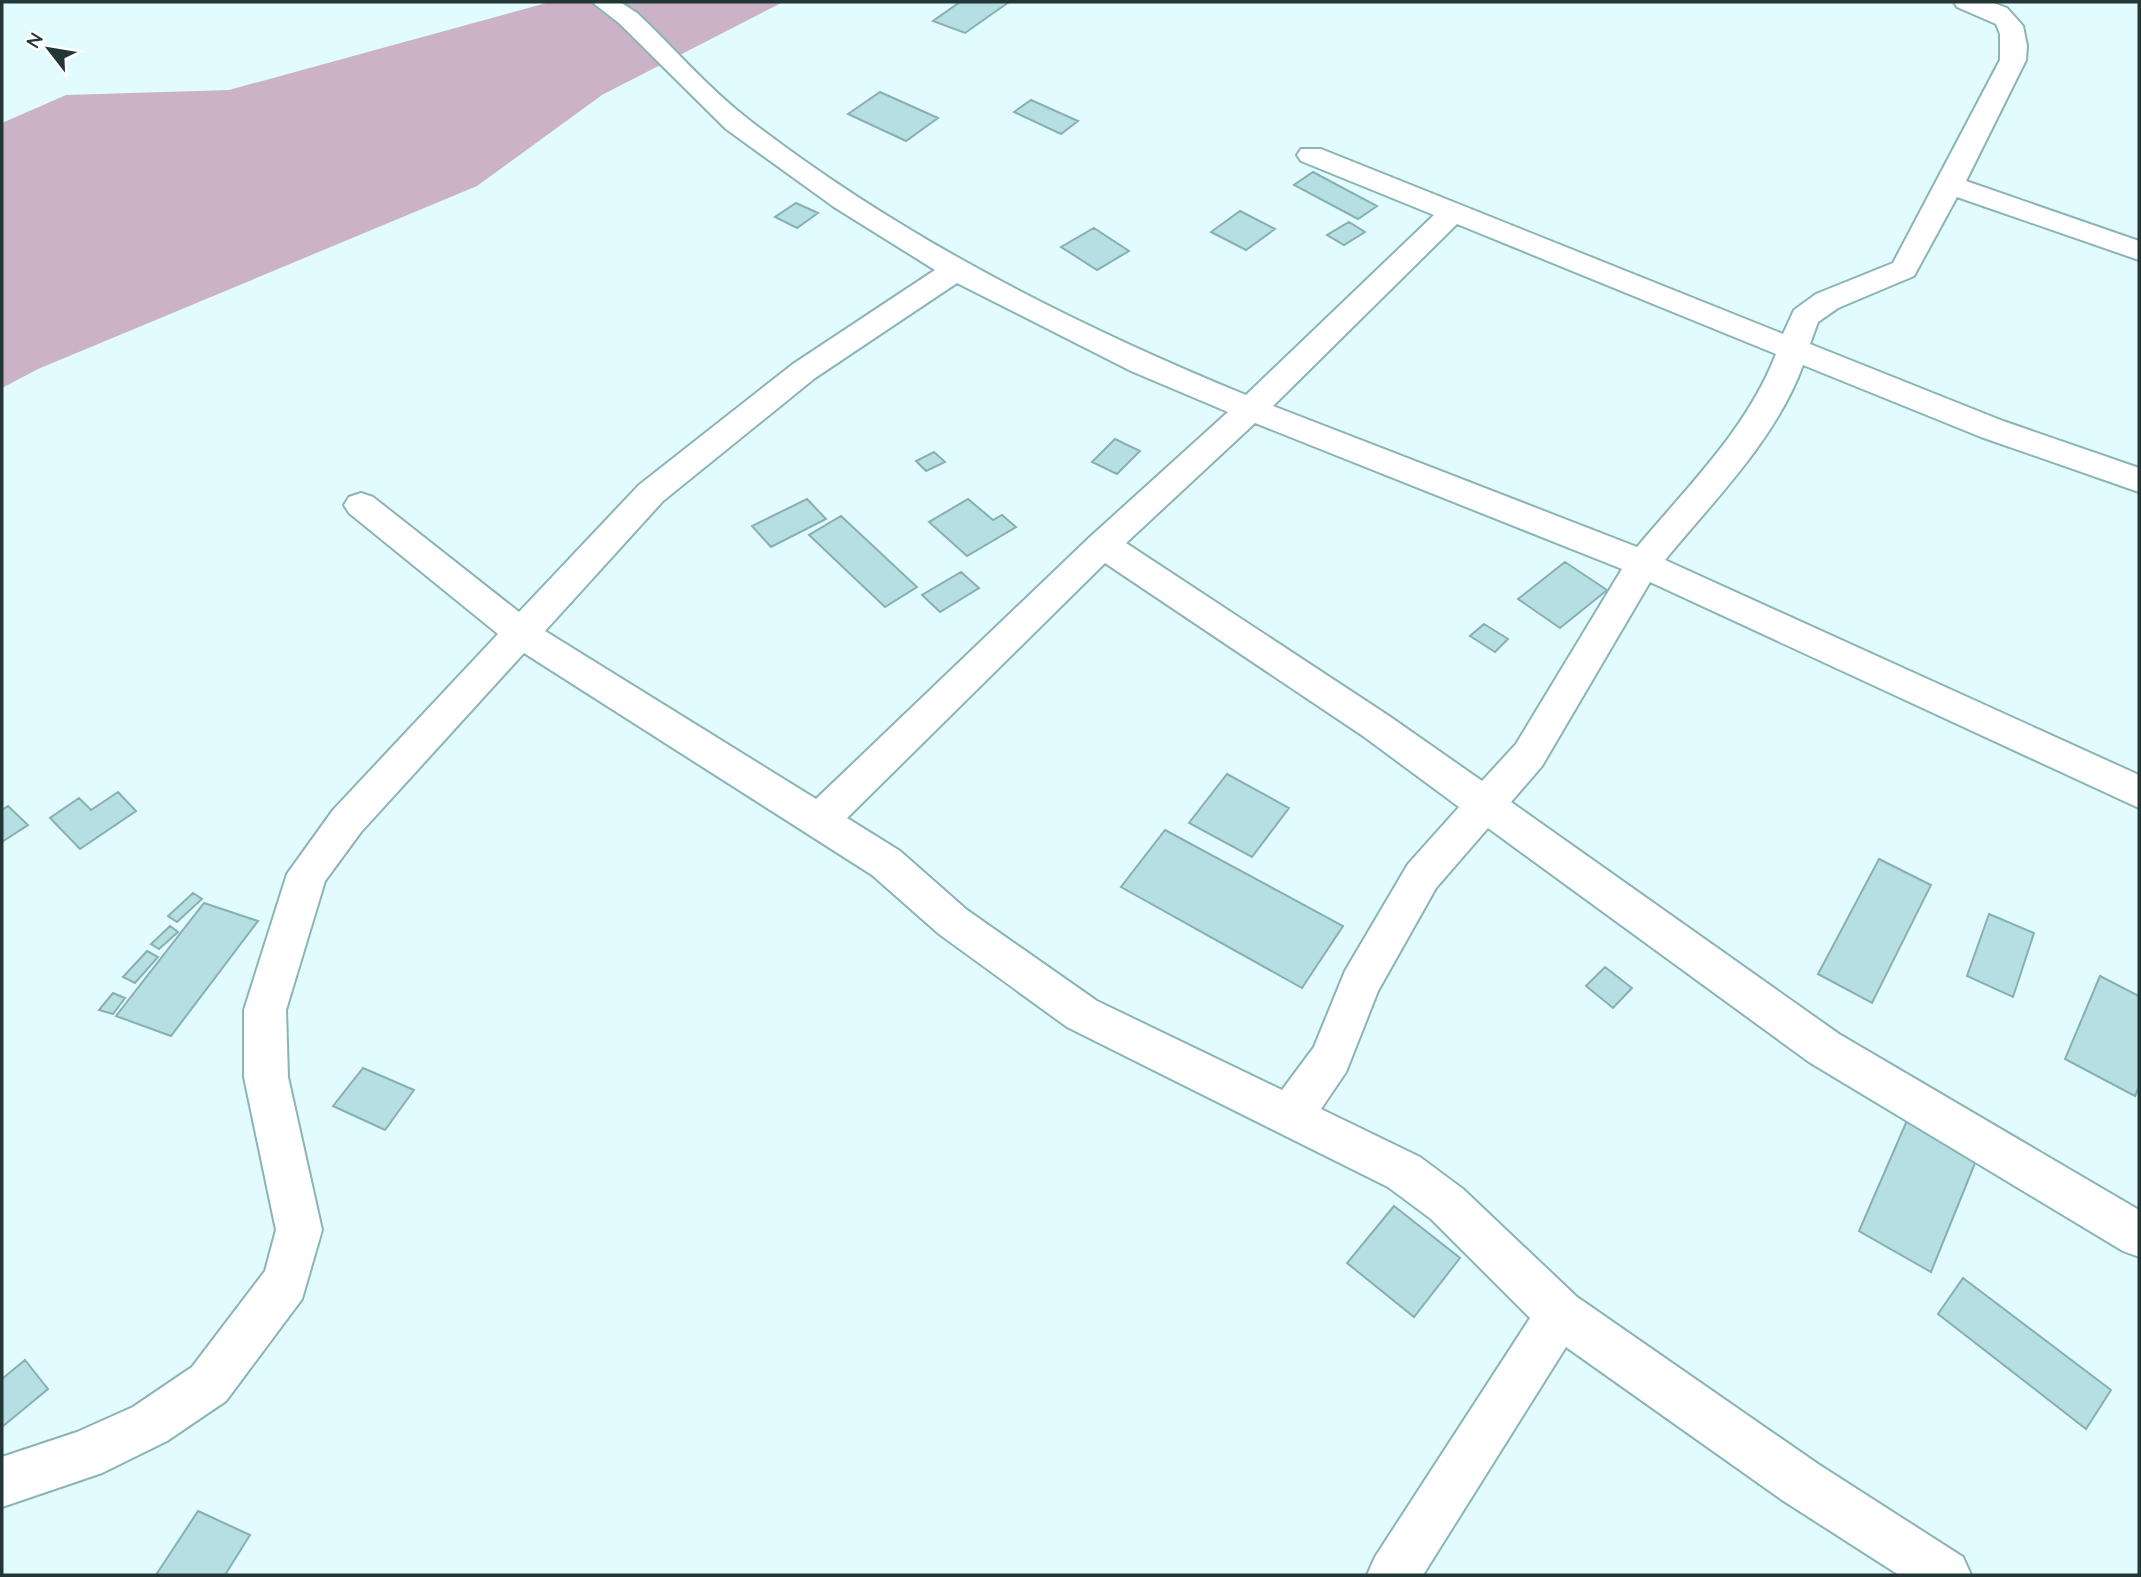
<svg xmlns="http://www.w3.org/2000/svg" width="2141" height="1577" viewBox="0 0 2141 1577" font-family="Quicksand,sans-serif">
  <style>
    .forest { fill: #ccb2c7 }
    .building { fill: #b5dfe3; stroke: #87b0b3; stroke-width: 2 }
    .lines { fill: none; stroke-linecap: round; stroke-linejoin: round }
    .minor-casing { stroke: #8ab4b7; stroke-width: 4 }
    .minor { fill: #fff; fill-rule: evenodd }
  </style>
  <rect width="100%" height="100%" fill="#e2fbfe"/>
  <path class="forest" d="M550,2H783L602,95L477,186L38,369L2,388V123L66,95L229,90Z"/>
  <path class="building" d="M960,2H1009L965,33L933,21Z
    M880,92L938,118L906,141L848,114Z
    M1031,100L1078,121L1061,134L1014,112Z
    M1313,172L1377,206L1358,219L1294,185Z
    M796,203L818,213L797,228L775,217Z
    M1240,211L1275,229L1246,250L1211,232Z
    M1349,222L1365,232L1344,245L1327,235Z
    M1094,228L1129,251L1097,270L1061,247Z
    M1115,439L1140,451L1117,474L1092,462Z
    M934,452L945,462L926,471L916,461Z
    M807,499L826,519L771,547L752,526Z
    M968,499L993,520L1002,515L1016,527L967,556L929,522Z
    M841,516L917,587L885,607L809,535Z
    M1565,562L1607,590L1560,628L1518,599Z
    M961,572L979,588L940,612L922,595Z
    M1484,624L1508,639L1495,652L1470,636Z
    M1227,774L1289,808L1252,857L1189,823Z
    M118,792L136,811L80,849L50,818L79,798L91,810Z
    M8,806L28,825L2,842V810Z
    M1165,830L1343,926L1302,988L1121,887Z
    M1879,859L1931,885L1872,1003L1818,974Z
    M193,893L202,899L177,922L168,916Z
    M204,903L258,921L171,1036L116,1016Z
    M1989,914L2034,933L2013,997L1967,976Z
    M170,926L178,932L159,949L151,944Z
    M147,951L158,957L135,983L123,977Z
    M1605,967L1632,988L1613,1008L1586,986Z
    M2100,976L2139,996V1087L2135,1096L2065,1059Z
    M113,993L125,998L113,1014L99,1010Z
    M363,1068L414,1090L385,1130L333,1106Z
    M1912,1109L1982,1146L1931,1272L1859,1231Z
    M1394,1206L1460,1258L1414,1317L1347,1263Z
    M1963,1278L2111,1390L2086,1429L1938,1314Z
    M25,1360L48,1389L2,1427V1379Z
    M198,1511L250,1535L225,1575H156Z"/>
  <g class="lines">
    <defs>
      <path id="minor" d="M592,2H620L637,13C673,47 708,88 748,119C899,236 1070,323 1246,395L1434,215L1301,161L1297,155L1301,149H1321L1783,334L1794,310L1816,294L1893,263L2000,60V34L1996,24L1957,7L1954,2H1991L2007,8L2023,26L2027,46L2026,60L1966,181L2139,241V260L1957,197L1914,276L1838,308L1818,322L1810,344L2003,421L2139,468V492L1981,437L1803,365C1776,439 1715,499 1665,560L2139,775V808L1650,582L1542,766L1511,802L1839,1034L2139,1210V1257L2123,1251L1809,1062L1488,828L1436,888L1378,991L1346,1072L1321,1109L1420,1157L1463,1189L1577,1297L1818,1464L1963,1557L1971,1575H1899L1782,1500L1566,1347L1423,1575H1367L1375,1557L1530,1318L1431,1219L1388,1187L1067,1027L939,934L872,875L524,653L361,832L325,881L286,1010L288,1077L322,1230L302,1299L226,1401L167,1441L102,1473L2,1507V1457L77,1432L133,1407L192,1367L265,1271L276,1230L244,1077V1010L287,874L333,810L498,634L349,513L344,505L349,497L361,493L373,497L519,612L639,485L793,364L935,270L834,207L726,129L619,23ZM1457,224L1776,354C1747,429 1688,486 1637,547L1273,406ZM957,283L1131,371L1228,412L1091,536L816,799L545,631L663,501L815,378ZM1255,423L1622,569L1516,744L1482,781L1389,716L1126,543ZM1105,563L1363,736L1459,807L1408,864L1345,971L1314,1047L1282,1090L1097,1001L967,910L900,851L847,818Z"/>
    </defs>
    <use href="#minor" class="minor-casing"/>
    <use href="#minor" class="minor"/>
  </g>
  <rect width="2141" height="1577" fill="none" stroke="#253637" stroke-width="7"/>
  <g transform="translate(49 49) rotate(301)" stroke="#ffffff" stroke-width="5" paint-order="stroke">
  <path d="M0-5L12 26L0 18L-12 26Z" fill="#253637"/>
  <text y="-10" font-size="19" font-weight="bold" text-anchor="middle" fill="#253637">N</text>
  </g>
</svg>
